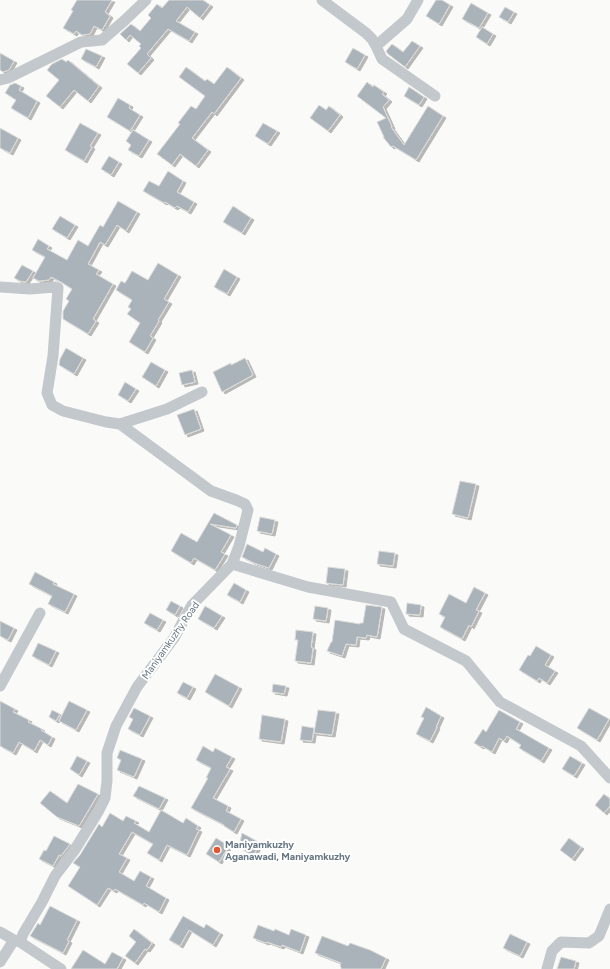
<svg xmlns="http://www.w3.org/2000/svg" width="610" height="969" viewBox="0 0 610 969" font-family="Figtree,sans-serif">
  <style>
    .building { fill: #aab3b9; stroke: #dcdcda; filter: url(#shadow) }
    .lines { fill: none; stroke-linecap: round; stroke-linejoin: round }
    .street { stroke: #c3c8cc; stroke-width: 11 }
    .poi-dot { fill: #e4572e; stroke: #fff; stroke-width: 1.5 }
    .labels { text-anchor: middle; stroke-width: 4; stroke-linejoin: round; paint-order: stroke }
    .street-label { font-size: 10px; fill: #657683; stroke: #fff }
    .poi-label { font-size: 10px; font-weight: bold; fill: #657683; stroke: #fff; text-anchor: start }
  </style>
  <defs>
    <filter id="shadow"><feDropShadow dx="3" dy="2" stdDeviation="0" flood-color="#0004"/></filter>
  </defs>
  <rect width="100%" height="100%" fill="#fafaf8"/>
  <path class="building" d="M77,0H112L105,12L110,16L102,30L94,26L90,34L82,35L76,31L74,34L63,28L73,11L71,10Z
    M169,0H203L210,5L200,18L187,7L176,21L195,32L189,41L168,29L147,54L151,58L138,73L127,64L141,48L139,46L141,44L130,35L126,40L120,34L131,24L140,31L151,18L148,15L157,4L162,8Z
    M436,0H442L450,5L439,24L426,16Z
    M471,3L488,13L479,28L462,19Z
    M505,7L514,12L508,22L499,17Z
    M482,27L493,34L487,44L476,37Z
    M412,41L420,46L405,67L388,54L386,51L392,44L403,52Z
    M353,48L365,55L357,69L345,62Z
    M86,49L102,56L96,67L81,59Z
    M0,53L14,61L9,70L3,72L0,70Z
    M62,59L66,62L68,60L99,86L88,101L74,90L60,107L46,96L59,80L47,70L52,64Z
    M186,67L205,81L207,79L214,84L227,67L241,78L214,114L212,112L192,138L208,150L196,166L180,154L172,165L157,154L180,124L178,123L191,106L196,109L205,96L179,77Z
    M367,82L373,87L374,85L384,92L382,94L389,100L383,107L392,127H391L404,145L428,106L443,116L416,160L393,146L391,147L383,137H384L377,122L386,118L357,96Z
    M15,83L21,86L19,90L37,101L28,118L11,108L16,100L5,93L10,85Z
    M409,87L424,97L419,105L404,96Z
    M118,98L130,105L129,108L140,115L130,131L107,117Z
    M319,105L326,110L329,106L340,115L328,131L310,118Z
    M80,123L98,133L90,146L92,147L84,161L65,150Z
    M263,123L277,131L268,144L255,136Z
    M0,128L18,138L10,153L0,148Z
    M133,130L149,140L139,156L128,150L131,145L126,141Z
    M109,156L119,162L111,175L101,169Z
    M168,171L183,181L177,192L194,202L188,212L177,206L175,208L165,202L164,203L143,191L149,181L159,186Z
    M118,201L137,212L126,231L117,225L105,245L100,242L88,264L99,270L96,274L113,284L93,319L96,321L88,334L63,319V311L69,301L66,299L72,289L61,282L51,277L49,280L39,281L33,278L45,257L32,250L38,239L49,246L47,249L67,260L78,240L88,246L100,225L103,227Z
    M233,206L251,218L242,233L223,222Z
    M60,216L75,225L67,238L52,229Z
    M158,263L178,275L164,299L169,302L158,320L159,321L150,336L153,338L145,352L129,342L140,323L127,314L131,309L128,307L132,300L116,290L121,281L125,283L132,271L148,280Z
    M22,265L33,271L26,282L20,281L14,278Z
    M224,269L237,277L227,294L214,287Z
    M66,348L83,358L74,374L59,365L60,359Z
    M245,358L253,375L222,392L213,372L231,363V365Z
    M151,362L165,370L156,386L142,377Z
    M192,370L195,382L182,385L179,373Z
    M125,382L136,389L128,401L118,395Z
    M194,409L201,429L185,435L177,415Z
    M460,481L476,484L468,518L452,514Z
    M214,513L237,525L236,528L210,524L231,535L221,552L225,554L215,570L194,558L191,563L171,551L181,533L197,542Z
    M260,517L275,520L272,534L257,531Z
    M247,544L263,552L265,548L276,554L269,568L254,563L242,557Z
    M379,551L395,553L393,566L377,564Z
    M328,567L345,569L343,585L326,583Z
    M35,572L54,582L53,584L74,594L65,612L48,604L52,596L29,584Z
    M234,583L246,590L240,602L227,595Z
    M474,587L485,593L476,610L479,611L471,627L469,625L462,639L440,627L445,617L439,614L449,594L466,603Z
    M171,601L180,606L175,615L166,610Z
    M407,603L421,605L420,615L406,614Z
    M366,605L382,607L377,637L367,635L366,638L357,637L356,645L346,644L342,656L327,651L331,642H332L335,620L360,624V623H363Z
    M205,606L222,616L214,628L198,619Z
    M315,606L328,608L326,621L313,619Z
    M150,613L163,620L157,630L144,623Z
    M0,621L14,628L8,640L0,636Z
    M296,630L313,632L311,647L313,648L311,663L295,661L298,640H295Z
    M38,643L56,651L49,665L32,656Z
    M536,646L551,655L545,665L555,671L547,683L539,678L537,681L519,670L528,655L530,656Z
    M215,674L239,687L229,706L205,692Z
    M183,682L193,687L187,698L177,693Z
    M273,684L286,686L284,694L272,692Z
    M0,701L15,709L13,712L29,720L28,722L42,729L41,730L52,737L48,745L40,740L34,751L19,742L13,753L0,746Z
    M69,701L87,710L76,730L59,721Z
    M426,707L441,716L436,727H437L430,741L416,734L424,718L421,717Z
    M134,708L150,716L140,735L128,729L133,719L129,717Z
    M589,708L609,719L597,740L577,728Z
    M52,710L60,714L56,721L49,717Z
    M318,710L336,712L332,735L314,733Z
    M499,710L520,722L516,729L549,748L541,761L519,748L521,745L507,736L504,741L499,738L492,752L482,746L481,747L474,743L483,729L486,732Z
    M262,715L285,719L281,742L259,739Z
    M302,726L314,728L312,741L300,740Z
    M203,746L213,752L215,748L232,757L226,767L230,769L213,798L228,806L226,811L241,819L234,832L224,826V825L191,808L208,778H206L211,768L196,760Z
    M120,750L142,759L134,777L117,770L121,760L117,758Z
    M77,756L87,761L79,775L70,769Z
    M570,756L582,763L574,776L562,769Z
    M78,784L98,794L79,826L57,817L40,803L50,791L67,803Z
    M139,786L165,798L159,809L133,796Z
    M604,794L610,799V806L604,813L595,805Z
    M161,810L183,823L186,818L198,826L196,829L199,830L187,855L167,845L159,860L147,853L153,844L132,832L119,854L127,858L119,872L134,881L140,871L151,877L146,886L166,898L159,912L144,903L143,905L115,889L114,891L108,888L97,905L68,886L80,867L73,863L80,855L99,824L102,827L110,813L123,821L126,816L136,821L134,823L149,832Z
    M242,833L260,843L253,856L239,847Z
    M54,836L70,844L61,856L59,855L53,866L39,859L44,850L46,851Z
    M216,838L229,846L219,862L206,854Z
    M569,838L581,847L572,859L560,850Z
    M50,906L77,920L67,940L69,941L63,953L30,936L38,923L40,925Z
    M183,916L204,928L206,924L220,933L213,945L189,930L180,946L169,940Z
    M258,925L274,931L275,929L289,935L291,929L306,935L300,952L282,945L281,947L267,942L266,943L253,938Z
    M134,929L152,943L147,950L145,949L135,963L125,956L136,942L129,936Z
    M510,934L527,942L520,956L503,948Z
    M322,936L348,946L350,943L370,950L386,958L381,969H341V967L340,966L341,963L315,953Z
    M83,950L105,964L112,952L123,958L117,969H71Z
    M561,957L576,961L574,969H557Z"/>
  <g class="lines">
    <path class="street" d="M322,0L366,33L372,39L376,46L382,59L435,96
      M376,46L407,19L418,0
      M0,80L8,78L81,42L102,40L124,21L146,0
      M0,287L30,289L55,287L58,288L53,356L47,393L52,405L63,411L106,422L120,424L211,491L236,500L245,504L248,510L239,546L232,564L192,605L174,638L137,687L116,726L107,753V781L105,798L98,812L74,851L55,876L42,902L23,934L20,942
      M120,424L167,409L202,392
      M232,564L308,587L391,602L404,629L466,661L500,702L581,746L610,778
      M0,686L40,613
      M0,932L14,940L0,962
      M14,940L20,942L61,969
      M547,969L552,951L561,942L589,943L599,936L610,909"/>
  </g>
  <circle class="poi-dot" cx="217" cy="850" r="4"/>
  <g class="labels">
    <g class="street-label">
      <text transform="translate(170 640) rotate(-55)" y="4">Maniyamkuzhy Road</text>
    </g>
    <g class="poi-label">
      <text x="225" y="848">Maniyamkuzhy<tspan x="225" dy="12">Aganawadi, Maniyamkuzhy</tspan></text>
    </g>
  </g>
</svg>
